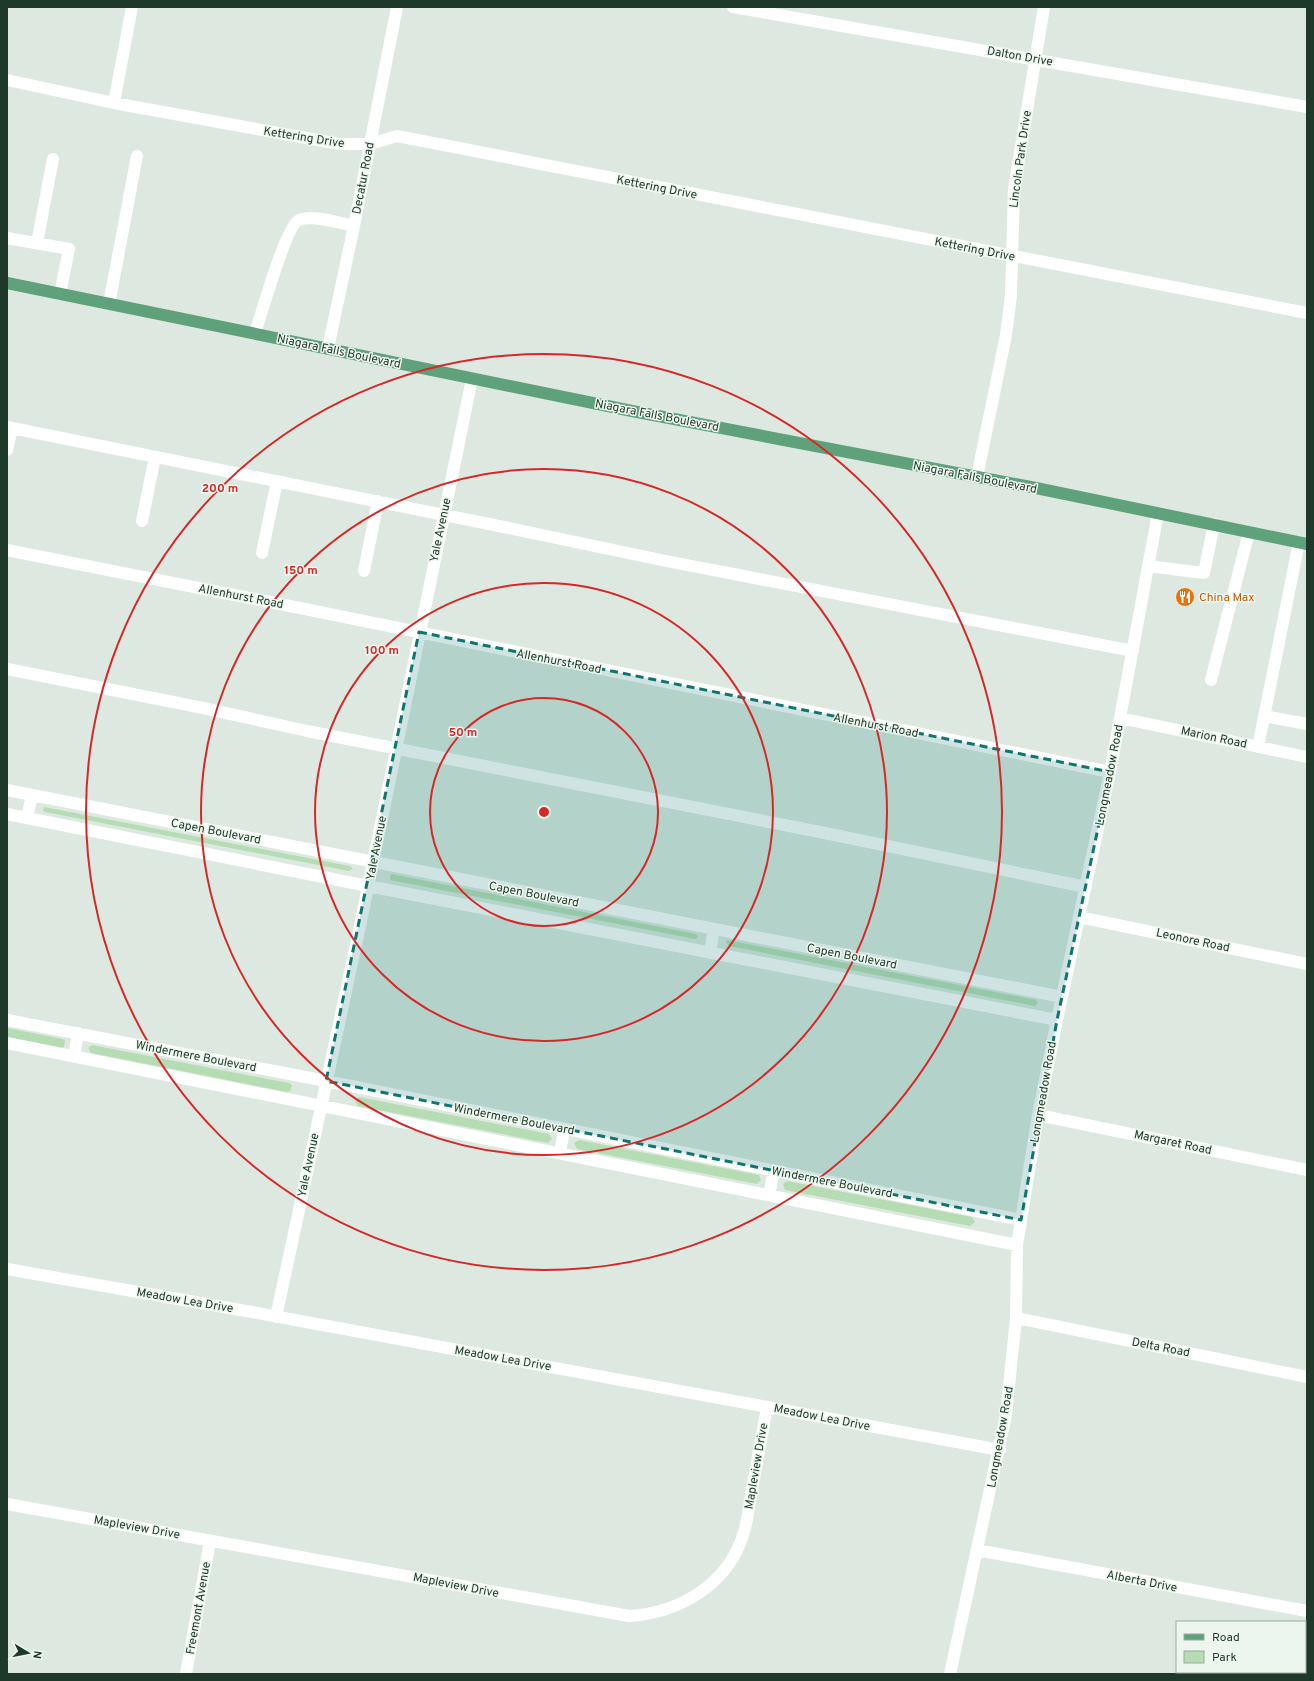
<svg xmlns="http://www.w3.org/2000/svg" width="1314" height="1681" viewBox="0 0 1314 1681" font-family="Overpass,sans-serif">
  <style>
    .green { fill: #b6dcb4 }
    .lines { fill: none; stroke-linecap: round; stroke-linejoin: round }
    .minor { stroke: #fff; stroke-width: 12 }
    .major { stroke: #5fa17b; stroke-width: 12 }
    .marked { fill: #0f766e; fill-opacity: 0.2; stroke: #0f766e; stroke-width: 3; stroke-dasharray: 8 5; stroke-linejoin: round }
    .ring { fill: none; stroke: #d62828; stroke-width: 2 }
    .labels { text-anchor: middle; stroke-width: 3; stroke-linejoin: round; paint-order: stroke }
    .street-label { font-size: 12px; fill: #1e3929; stroke: #edf6ee }
    .food-label { font-size: 12px; fill: #c56008; stroke: #edf6ee; text-anchor: start }
    .centre { fill: #d62828; stroke: #edf6ee; stroke-width: 2 }
    .ring-label { font-size: 12px; text-anchor: middle; font-weight: bold; fill: #d62828; stroke: #edf6ee; stroke-width: 3; stroke-linejoin: round; paint-order: stroke }
  </style>
  <rect width="100%" height="100%" fill="#dde9e0"/>
  <path class="green" d="M44,807L350,866L353,869L349,871L45,812L43,811Z
    M391,874L696,934L698,937L695,939L390,880Z
    M727,940L1036,1000L1038,1003L1035,1006L729,946L726,942Z
    M7,1028L63,1039L65,1041L64,1047L61,1048L7,1038Z
    M92,1045L289,1083L292,1085L290,1091L287,1092L91,1053L88,1048Z
    M359,1097L549,1134L552,1139L548,1143L358,1106L355,1101Z
    M579,1140L759,1175L761,1180L757,1184L577,1149L574,1143Z
    M787,1181L972,1217L975,1222L970,1226L785,1190L783,1184Z"/>
  <g class="lines">
    <path class="minor" d="M733,7L1307,107
      M7,80L114,103L339,144H370L397,136L1307,313
      M114,103L132,7
      M7,238L69,249L60,294
      M37,243L53,159
      M109,304L137,156
      M255,333C261,316 286,225 299,220C312,214 340,223 354,226
      M328,348L354,226L397,7
      M7,427L504,527L666,561L1133,651
      M7,450L12,428
      M977,477L1006,335L1011,295L1014,189L1044,7
      M142,521L155,457
      M7,550L290,606L1110,772
      M262,553L277,481
      M1148,566L1204,573L1214,524
      M364,571L378,501
      M7,669L203,708L307,731L825,833L1086,887
      M1211,680L1249,532
      M1264,716L1307,724
      M1120,718L1307,757
      M1258,747L1299,542
      M7,790L1062,997
      M7,814L368,886L1057,1020
      M27,818L32,795
      M1079,917L1307,964
      M710,953L714,929
      M7,1020L326,1081L1021,1220
      M7,1043L1017,1245
      M74,1057L78,1033
      M1038,1115L1307,1170
      M560,1153L564,1129
      M769,1195L774,1171
      M7,1269L252,1312L1000,1450
      M276,1317L360,926L472,379
      M1016,1318L1307,1377
      M7,1504L629,1616C680,1613 729,1584 744,1532C748,1519 749,1504 752,1490C757,1462 762,1434 767,1407
      M977,1550L1307,1611
      M186,1674L210,1541
      M950,1674L1006,1415L1016,1318L1017,1245L1038,1115L1057,1020L1110,772L1158,513"/>
    <path class="major" d="M7,283L632,411L1036,488L1307,544"/>
  </g>
  <path class="marked" d="M419,632L1110,772L1057,1020L1021,1220L326,1081Z"/>
  <g class="ring">
    <circle cx="544" cy="812" r="114"/>
    <circle cx="544" cy="812" r="229"/>
    <circle cx="544" cy="812" r="343"/>
    <circle cx="544" cy="812" r="458"/>
  </g>
  <defs>
    <symbol id="restaurant-disc" viewBox="-11 -11 22 22"><circle r="9.5" fill="#e8710a" stroke="#edf6ee"/><path d="M-5-6h1v4h1v-4h1v4h1v-4h1v5L-1.5 .5V6h-2V.5L-5-1ZM5-6V6H3V1.5H1.5Q1.5-4 5-6Z" fill="#fff"/></symbol>
  </defs>
  <g fill-rule="evenodd">
    <use href="#restaurant-disc" x="1174" y="586" width="22" height="22"/>
  </g>
  <g class="labels">
    <g class="street-label">
      <text transform="translate(1020 56) rotate(10)" y="4">Dalton Drive</text>
      <text transform="translate(304 137) rotate(9)" y="4">Kettering Drive</text>
      <text transform="translate(1020 159) rotate(-82)" y="4">Lincoln Park Drive</text>
      <text transform="translate(363 178) rotate(-79)" y="4">Decatur Road</text>
      <text transform="translate(657 187) rotate(11)" y="4">Kettering Drive</text>
      <text transform="translate(975 249) rotate(11)" y="4">Kettering Drive</text>
      <text transform="translate(339 351) rotate(12)" y="4">Niagara Falls Boulevard</text>
      <text transform="translate(657 415) rotate(11)" y="4">Niagara Falls Boulevard</text>
      <text transform="translate(975 477) rotate(11)" y="4">Niagara Falls Boulevard</text>
      <text transform="translate(440 530) rotate(-78)" y="4">Yale Avenue</text>
      <text transform="translate(241 596) rotate(11)" y="4">Allenhurst Road</text>
      <text transform="translate(559 661) rotate(11)" y="4">Allenhurst Road</text>
      <text transform="translate(876 725) rotate(11)" y="4">Allenhurst Road</text>
      <text transform="translate(1214 737) rotate(12)" y="4">Marion Road</text>
      <text transform="translate(1109 775) rotate(-79)" y="4">Longmeadow Road</text>
      <text transform="translate(216 831) rotate(11)" y="4">Capen Boulevard</text>
      <text transform="translate(376 848) rotate(-79)" y="4">Yale Avenue</text>
      <text transform="translate(534 894) rotate(11)" y="4">Capen Boulevard</text>
      <text transform="translate(1193 940) rotate(12)" y="4">Leonore Road</text>
      <text transform="translate(852 956) rotate(11)" y="4">Capen Boulevard</text>
      <text transform="translate(196 1056) rotate(11)" y="4">Windermere Boulevard</text>
      <text transform="translate(1043 1092) rotate(-80)" y="4">Longmeadow Road</text>
      <text transform="translate(514 1119) rotate(11)" y="4">Windermere Boulevard</text>
      <text transform="translate(1173 1142) rotate(12)" y="4">Margaret Road</text>
      <text transform="translate(308 1165) rotate(-78)" y="4">Yale Avenue</text>
      <text transform="translate(832 1182) rotate(11)" y="4">Windermere Boulevard</text>
      <text transform="translate(185 1300) rotate(10)" y="4">Meadow Lea Drive</text>
      <text transform="translate(1161 1347) rotate(11)" y="4">Delta Road</text>
      <text transform="translate(503 1358) rotate(10)" y="4">Meadow Lea Drive</text>
      <text transform="translate(822 1417) rotate(11)" y="4">Meadow Lea Drive</text>
      <text transform="translate(1000 1437) rotate(-80)" y="4">Longmeadow Road</text>
      <text transform="translate(756 1466) rotate(-80)" y="4">Mapleview Drive</text>
      <text transform="translate(137 1527) rotate(10)" y="4">Mapleview Drive</text>
      <text transform="translate(1142 1581) rotate(11)" y="4">Alberta Drive</text>
      <text transform="translate(456 1585) rotate(11)" y="4">Mapleview Drive</text>
      <text transform="translate(198 1608) rotate(-80)" y="4">Freemont Avenue</text>
    </g>
    <g class="food-label">
      <text x="1199" y="601">China Max</text>
    </g>
  </g>
  <circle cx="544" cy="812" r="6" class="centre"/>
  <g class="ring-label">
    <text x="220" y="492">200 m</text>
    <text x="301" y="574">150 m</text>
    <text x="382" y="654">100 m</text>
    <text x="463" y="736">50 m</text>
  </g>
  <rect width="1314" height="1681" fill="none" stroke="#1e3929" stroke-width="16"/>
  <rect x="1176" y="1621" width="130" height="52" fill="#edf6ee" stroke="#9aaa9f"/>
  <rect x="1184" y="1634" width="20" height="6" fill="#5fa17b" stroke="#9aaa9f"/>
  <text x="1212" y="1641" font-size="12" fill="#1e3929">Road</text>
  <rect x="1184" y="1651" width="20" height="12" fill="#b6dcb4" stroke="#9aaa9f"/>
  <text x="1212" y="1661" font-size="12" fill="#1e3929">Park</text>
  <g transform="translate(28 1653) rotate(100)" stroke="#edf6ee" stroke-width="3" paint-order="stroke">
  <path d="M0-3L7 15L0 10L-7 15Z" fill="#1e3929"/>
  <text y="-6" font-size="11" font-weight="bold" text-anchor="middle" fill="#1e3929">N</text>
  </g>
</svg>
